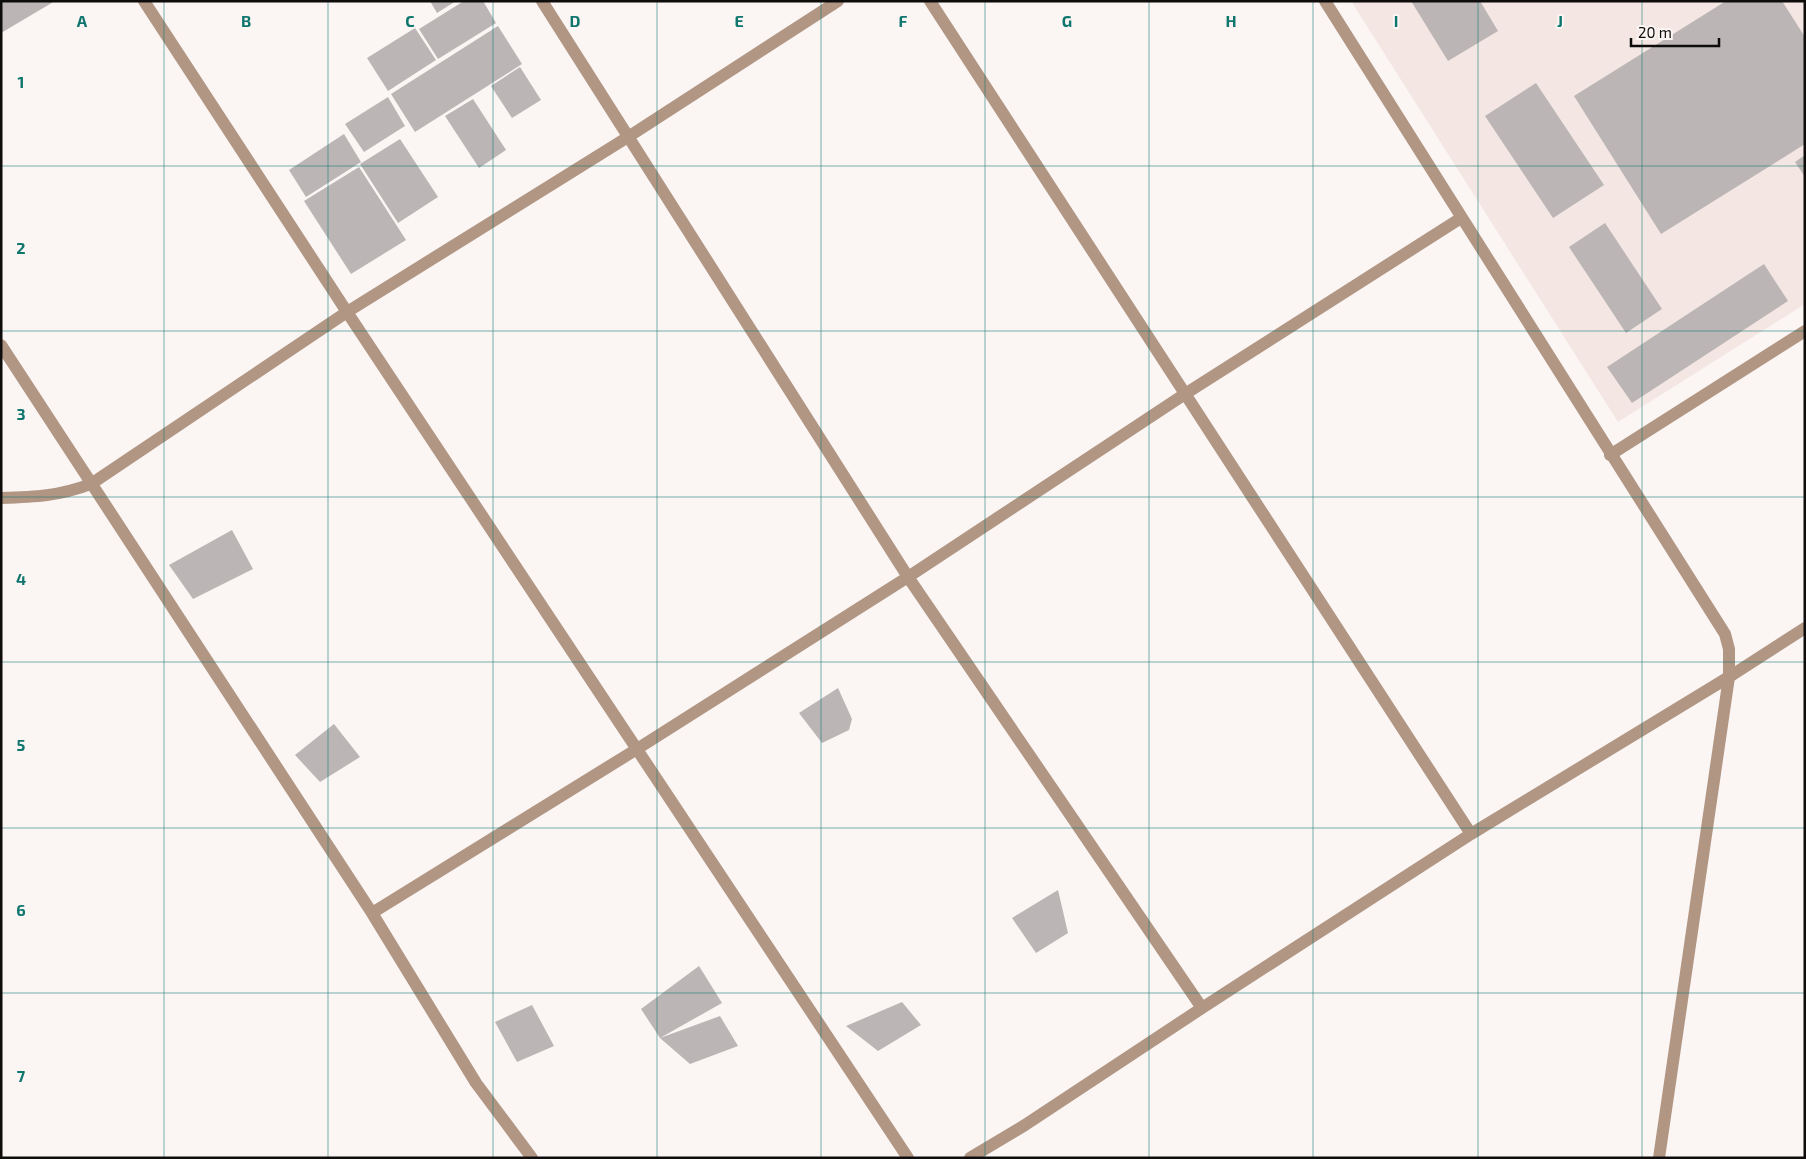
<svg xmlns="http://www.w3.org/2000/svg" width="1806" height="1159" viewBox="0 0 1806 1159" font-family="'Exo 2',sans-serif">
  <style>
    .built { fill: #f4e6e2 }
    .building { fill: #bbb5b5 }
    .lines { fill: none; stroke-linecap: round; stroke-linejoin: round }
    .minor { stroke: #b19683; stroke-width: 12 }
    .tertiary { stroke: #b19683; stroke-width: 12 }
    .grid { fill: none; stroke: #0f766e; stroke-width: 1; stroke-opacity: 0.55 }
    .grid-label { font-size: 16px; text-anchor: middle; font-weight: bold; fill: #0f766e; stroke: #fbf5f4; stroke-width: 4; stroke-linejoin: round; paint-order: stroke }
  </style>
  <rect width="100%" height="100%" fill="#fbf5f4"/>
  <path class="built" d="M1351,1H1805V304L1618,422Z"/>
  <path class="building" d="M1,1H55L1,33Z
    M430,1H456L437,13Z
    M464,1H483L496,23L438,59L419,29Z
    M1411,1H1480L1498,31L1448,61Z
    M1726,1H1782L1805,37V144L1661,234L1574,96Z
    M498,26L522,64L415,132L391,94Z
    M415,28L436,60L388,91L367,58Z
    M520,67L541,100L512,118L491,86Z
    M1536,83L1604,185L1553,218L1485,116Z
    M388,97L405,126L364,152L345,124Z
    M473,99L506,150L479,168L445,116Z
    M344,134L361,162L306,197L289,170Z
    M400,139L438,197L398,223L360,164Z
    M1805,155V177L1795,162Z
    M359,167L406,240L351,274L304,201Z
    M1605,223L1662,309L1626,333L1569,247Z
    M1764,264L1788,301L1632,403L1607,367Z
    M232,530L253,569L193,599L169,565Z
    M838,688L852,719L849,730L822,743L799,713Z
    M334,724L360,757L320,782L295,755Z
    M1058,890L1068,933L1036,953L1012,918Z
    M699,966L722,1003L660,1038L641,1009Z
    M902,1002L921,1025L878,1051L846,1026Z
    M532,1005L554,1046L517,1062L495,1022Z
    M720,1016L738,1046L690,1064L660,1038Z"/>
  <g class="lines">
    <path class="minor" d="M144,1L347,312L908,1158
      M542,1L908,577L1202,1008
      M930,1L1471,834
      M1,345L372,913L476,1083L532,1158
      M1610,455L1805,331
      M1,498C35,497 59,496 91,484L347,312L628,137L838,1
      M372,913L637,749L908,577L1185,394L1461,218
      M970,1158L1025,1125L1202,1008L1471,834L1729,677L1805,628"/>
    <path class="tertiary" d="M1325,1L1725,634L1729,649V677L1659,1158"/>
  </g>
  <path class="grid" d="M164,1V1158M328,1V1158M493,1V1158M657,1V1158M821,1V1158M985,1V1158M1149,1V1158M1313,1V1158M1478,1V1158M1642,1V1158M1,166H1805M1,331H1805M1,497H1805M1,662H1805M1,828H1805M1,993H1805"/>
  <g class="grid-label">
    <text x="82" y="27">A</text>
    <text x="246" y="27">B</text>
    <text x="410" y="27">C</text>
    <text x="575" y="27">D</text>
    <text x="739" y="27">E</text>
    <text x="903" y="27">F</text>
    <text x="1067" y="27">G</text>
    <text x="1231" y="27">H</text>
    <text x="1396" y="27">I</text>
    <text x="1560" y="27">J</text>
    <text x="21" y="88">1</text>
    <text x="21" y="254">2</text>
    <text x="21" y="420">3</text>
    <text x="21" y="585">4</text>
    <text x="21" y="751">5</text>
    <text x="21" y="916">6</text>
    <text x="21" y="1082">7</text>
  </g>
  <rect width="1806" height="1159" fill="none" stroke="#0e0d0c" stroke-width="5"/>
  <path d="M1631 38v8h88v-8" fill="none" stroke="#0e0d0c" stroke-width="2.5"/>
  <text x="1638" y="38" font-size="15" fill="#0e0d0c" stroke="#fbf5f4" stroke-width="4" paint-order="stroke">20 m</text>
</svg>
